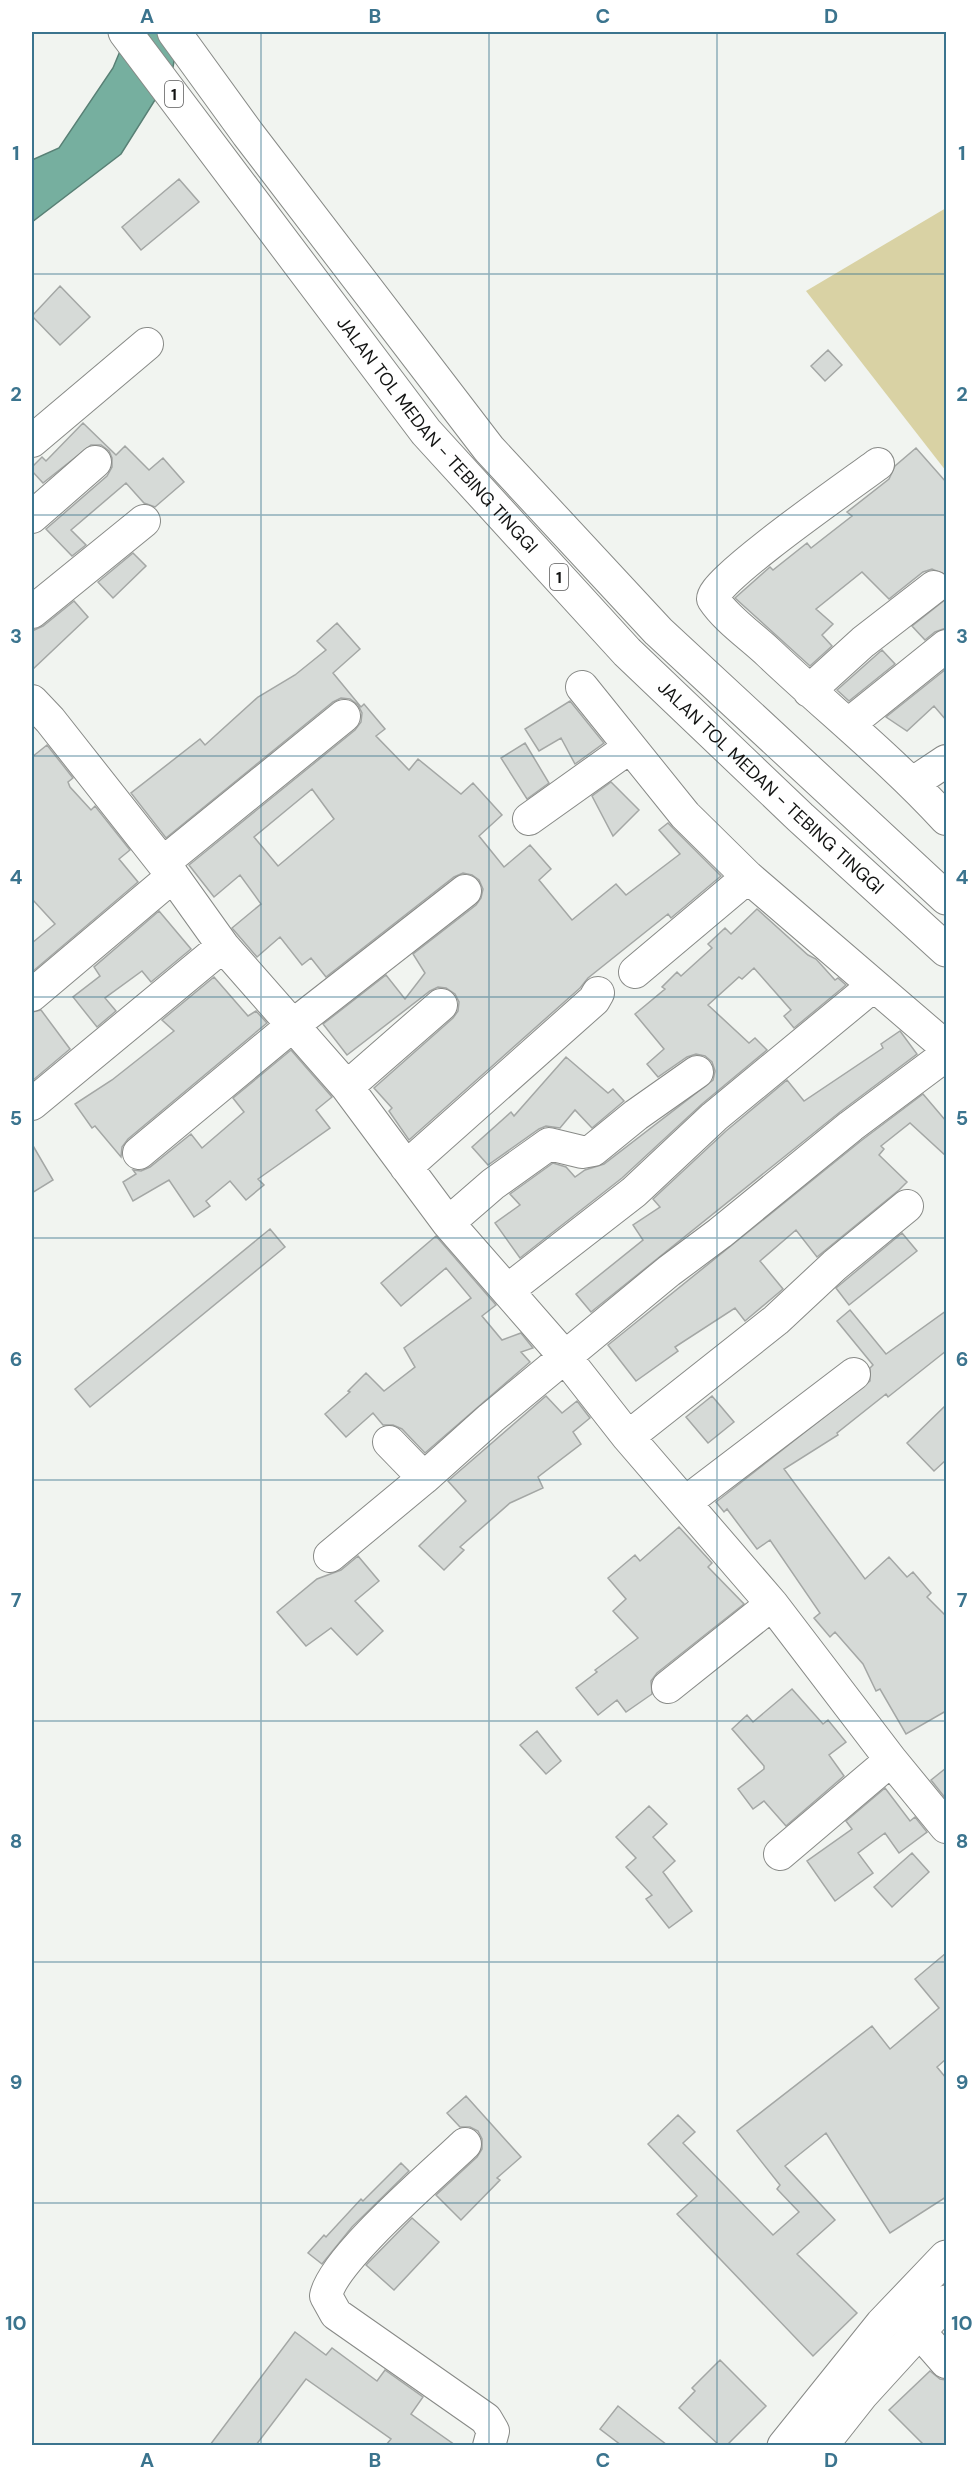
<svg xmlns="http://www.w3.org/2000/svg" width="978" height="2477" viewBox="0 0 978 2477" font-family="'DM Sans',sans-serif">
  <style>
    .green { fill: #d9d2a4 }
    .water { fill: #76af9f; stroke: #588075; stroke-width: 1.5 }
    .building { fill: #d6dad7; stroke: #a4a7a5; stroke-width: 1.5; fill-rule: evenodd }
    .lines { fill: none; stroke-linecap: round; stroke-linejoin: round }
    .minor-casing { stroke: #888a87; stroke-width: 34 }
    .highway-casing { stroke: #888a87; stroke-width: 35 }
    .minor { stroke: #fff; stroke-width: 32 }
    .highway { stroke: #fff; stroke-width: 33 }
    .grid { fill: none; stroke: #3b748e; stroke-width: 1.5; stroke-opacity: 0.55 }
    .labels { text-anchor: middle; stroke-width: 6; stroke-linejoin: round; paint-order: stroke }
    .shield { fill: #fff; stroke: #5a5a5a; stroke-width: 1.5 }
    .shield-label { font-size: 16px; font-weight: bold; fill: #131413 }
    .street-label { font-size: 18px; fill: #131413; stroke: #fff }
    .neatline { fill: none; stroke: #3b748e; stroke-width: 2 }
    .grid-label { font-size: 20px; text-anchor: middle; font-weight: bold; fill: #3b748e }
  </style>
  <rect width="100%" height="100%" fill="#f1f4f0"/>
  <path class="green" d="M946,208V471L806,291Z"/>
  <path class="water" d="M128,32H179L172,73L121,154L32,222V160L59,148L113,68Z"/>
  <path class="building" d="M179,179L199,202L141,250L122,227Z
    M60,286L90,317L60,345L32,316Z
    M828,350L842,365L825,381L811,366Z
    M83,423L116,455L125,446L149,470L163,458L184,482L155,507L144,503L126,483L71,530L86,545L72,556L46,529L107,476L112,467V458L109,451L101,445H91L43,483L32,471V467L42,457L46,461Z
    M916,448L946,482V575L932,569L923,572L889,599L862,572L816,609L833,624L822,635L832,646L810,666L735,598L770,567L773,570L807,543L811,548L852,516L847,512L889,479L895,466Z
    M133,553L146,566L113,598L98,582Z
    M946,599V628L935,632L925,640L912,626Z
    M74,601L88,617L32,670V631L43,626Z
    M337,623L360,649L333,673L361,707L364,704L385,729L376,736L409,770L418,759L461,794L473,783L502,815L479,836L504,867L530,845L551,869L539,880L572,920L616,884L626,895L680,854L659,830L668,823L721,876L671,918L668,914L588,978L580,988L409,1140L389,1111L392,1108L374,1088L453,1018L458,1011L459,1002L455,994L446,988L438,987L430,991L347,1055L323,1024L386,975L405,999L425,973L413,954L476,905L481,898L483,889L479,880L472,875L463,873L454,877L326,977L311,958L302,965L280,937L257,957L232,928L261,904L240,875L214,897L189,865L355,730L361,722L362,713L358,705L350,699L341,698L333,702L166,838L131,793L200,739L205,745L258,697L295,675L326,650L317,641ZM312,789L334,819L278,866L254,837Z
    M882,650L895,664L849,701L837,690Z
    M946,669V720L934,706L907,731L886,717Z
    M570,701L604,743L575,764L561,738L539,751L525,729Z
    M525,743L549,783L527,799L501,758Z
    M47,745L73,778L68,782L70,787L91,810L95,806L130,850L119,859L138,882L32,972V943L55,924L32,899V757Z
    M611,782L639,810L613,836L592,796Z
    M757,909L808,955L816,959L835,980L838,978L846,985L794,1028L784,1016L791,1010L754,968L742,979L739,977L708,1005L749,1043L755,1038L767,1050L702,1104L622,1178L520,1258L495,1223L520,1205L510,1194L553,1163L566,1167L575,1177L585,1170L604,1164L713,1080L715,1071L712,1062L705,1056L696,1054L687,1057L658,1077L647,1064L664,1049L635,1014L665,989L662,987L677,972L681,976L712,948L708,944L725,928L731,934Z
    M159,911L191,949L151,982L142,971L105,998L116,1011L97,1027L73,997L100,976L94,967Z
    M214,977L248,1016L256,1011L267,1023L128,1139L122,1147L121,1157L95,1126L92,1128L75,1104L112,1080L174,1031L162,1020Z
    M41,1010L70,1049L32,1081V1012Z
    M900,1031L917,1054L840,1112L591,1312L576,1294L643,1240L633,1225L660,1207L653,1199L726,1131L787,1080L804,1101L883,1048L881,1044Z
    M291,1050L332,1097L316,1110L330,1128L258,1179L264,1185L246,1200L230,1181L206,1201L210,1206L194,1217L169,1180L133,1201L123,1182L136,1174L133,1170L141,1171L150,1167L191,1134L202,1148L244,1112L233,1098Z
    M566,1057L608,1093L613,1089L624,1101L592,1128L575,1110L560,1128L546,1126L539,1129L488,1165L472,1147L511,1112L514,1116Z
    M923,1094L946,1121V1156L910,1123L881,1146L884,1149L879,1155L907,1182L899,1190L817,1257L796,1230L760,1261L783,1289L745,1321L735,1308L675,1347L678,1351L636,1381L608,1345L862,1140Z
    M32,1144L53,1180L32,1193Z
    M270,1229L285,1247L90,1407L75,1389Z
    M902,1233L917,1251L849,1305L836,1288Z
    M436,1236L496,1305L482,1316L502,1340L521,1333L533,1348L521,1352L530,1362L425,1453L402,1429L393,1425H383L373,1413L346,1437L325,1414L350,1392L348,1391L366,1373L384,1391L415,1367L404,1348L471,1298L446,1268L401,1306L381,1283Z
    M850,1310L886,1354L946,1311V1351L888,1397L886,1394L837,1433L838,1435L784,1469L865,1579L889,1557L907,1577L913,1572L931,1593L927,1597L946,1616V1711L906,1734L880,1689L876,1691L863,1664L835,1632L830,1637L814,1618L820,1613L770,1540L757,1549L727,1509L724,1512L716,1502L870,1381V1368L873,1365L837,1321Z
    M546,1396L562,1413L577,1401L590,1418L573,1432L581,1444L538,1477L543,1488L510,1503L460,1547L464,1550L444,1570L419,1546L466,1501L448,1481Z
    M712,1396L734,1422L708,1443L686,1417Z
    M946,1405V1460L934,1471L907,1443Z
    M679,1527L712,1563L708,1567L744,1604L657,1673L651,1681L652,1694L626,1712L617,1700L598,1715L576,1688L597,1672L595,1670L638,1638L613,1611L626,1599L608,1578L635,1555L640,1561Z
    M358,1556L379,1581L355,1601L383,1631L357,1655L331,1628L306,1646L277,1612L317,1579L341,1570Z
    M792,1689L823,1724L828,1720L846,1742L829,1755L844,1776L786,1826L764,1801L753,1809L738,1789L764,1769V1766L732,1729L747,1715L753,1722Z
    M537,1731L561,1761L546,1774L520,1745Z
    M946,1768V1799L931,1780Z
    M885,1788L910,1821L915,1817L927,1832L899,1853L885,1833L858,1853L873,1873L835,1901L807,1861L852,1829L846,1821Z
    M649,1806L667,1824L653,1837L675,1861L663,1872L692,1911L669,1928L646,1899L652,1895L626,1867L636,1858L616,1837Z
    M912,1853L929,1872L892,1907L874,1887Z
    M946,1953V2059L937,2067L946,2078V2197L890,2233L826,2133L785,2166L835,2220L797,2254L857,2313L813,2356L677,2214L697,2196L648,2144L678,2115L695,2132L683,2143L773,2235L799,2212L777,2189L780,2185L737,2131L872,2026L890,2049L939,2008L915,1979Z
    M466,2096L521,2157L497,2178L500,2180L461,2220L436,2195L477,2157L482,2149V2139L478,2131L470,2127H460L447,2113Z
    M401,2163L409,2171L352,2227L322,2264L308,2253L324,2235L326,2237L361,2199L363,2201Z
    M412,2218L439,2242L394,2290L366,2265Z
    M295,2332L326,2355L332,2348L377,2381L385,2370L423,2397L411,2414L455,2445H386L391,2439L306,2379L256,2445H210Z
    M720,2360L766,2406L727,2445H719L679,2408L695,2391L692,2388Z
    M930,2371L940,2379L946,2380V2445H924L889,2410Z
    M618,2406L644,2427L667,2445H621L600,2429Z"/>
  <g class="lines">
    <defs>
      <path id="minor" d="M32,441L147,344
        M878,464C854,482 712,580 713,599C726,619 751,636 769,653C828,709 891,759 946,819
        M32,517L95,462
        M32,612L144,521
        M582,687L685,815L748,877L946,1047
        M809,691L863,642L934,587
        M32,701L50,720L173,876L223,946L347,1087L448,1223L566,1358L628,1437L772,1604L891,1760L946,1827
        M849,724L946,646
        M913,783L946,761
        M529,819L630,747
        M163,863L344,716
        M635,972L748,877
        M32,995L173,876
        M347,1087L441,1005
        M32,1104L223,946
        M139,1153L292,1026L465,891
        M406,1167L594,1000L598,993
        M448,1223L493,1184L549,1144L582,1152L593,1150L636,1115L697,1072
        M508,1290L634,1192L714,1117L873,986
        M628,1437L776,1320L835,1265L907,1206
        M389,1442L424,1478L491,1418L669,1271L720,1233L851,1126L946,1055
        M686,1502L854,1374
        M330,1556L424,1478
        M668,1687L772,1604
        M780,1854L891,1760
        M465,2144C435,2173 332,2260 326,2296L336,2314L486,2419L493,2431L489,2446
        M918,2330L946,2362"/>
      <g id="highway">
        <path id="s1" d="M125,32L426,432L627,652L800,817L946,950"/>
        <path d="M174,32L248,134L489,449L658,631L946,898"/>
        <path d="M784,2446L882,2324L946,2257"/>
        <path d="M821,2446L862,2394L946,2302"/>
      </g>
    </defs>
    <use href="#minor" class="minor-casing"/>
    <use href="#highway" class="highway-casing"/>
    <use href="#minor" class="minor"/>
    <use href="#highway" class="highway"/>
  </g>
  <path class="grid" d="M261,32V2446M489,32V2446M717,32V2446M32,274H946M32,515H946M32,756H946M32,997H946M32,1238H946M32,1480H946M32,1721H946M32,1962H946M32,2203H946"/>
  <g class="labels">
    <g class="shield">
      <rect x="165" y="81" width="18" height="26" rx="4.5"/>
      <rect x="550" y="564" width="18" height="26" rx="4.5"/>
    </g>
    <g class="shield-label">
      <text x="174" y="100">1</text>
      <text x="559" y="583">1</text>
    </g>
    <g class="street-label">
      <text dy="6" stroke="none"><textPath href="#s1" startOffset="510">JALAN TOL MEDAN - TEBING TINGGI</textPath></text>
      <text dy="6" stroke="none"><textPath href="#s1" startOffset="996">JALAN TOL MEDAN - TEBING TINGGI</textPath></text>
    </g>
  </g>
  <rect width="978" height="2477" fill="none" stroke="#ffffff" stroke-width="66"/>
  <rect x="33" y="33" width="912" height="2411" class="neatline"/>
  <g class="grid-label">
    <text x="147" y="23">A</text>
    <text x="375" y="23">B</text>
    <text x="603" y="23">C</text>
    <text x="831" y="23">D</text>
    <text x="16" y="160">1</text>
    <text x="962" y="160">1</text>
    <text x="16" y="401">2</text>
    <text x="962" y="401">2</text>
    <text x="16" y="643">3</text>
    <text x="962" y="643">3</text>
    <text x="16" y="884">4</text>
    <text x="962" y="884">4</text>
    <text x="16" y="1125">5</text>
    <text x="962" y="1125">5</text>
    <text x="16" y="1366">6</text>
    <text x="962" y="1366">6</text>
    <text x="16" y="1607">7</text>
    <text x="962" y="1607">7</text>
    <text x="16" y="1848">8</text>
    <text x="962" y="1848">8</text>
    <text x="16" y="2089">9</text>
    <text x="962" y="2089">9</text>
    <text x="16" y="2330">10</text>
    <text x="962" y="2330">10</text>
    <text x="147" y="2467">A</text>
    <text x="375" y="2467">B</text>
    <text x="603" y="2467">C</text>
    <text x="831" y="2467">D</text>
  </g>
</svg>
